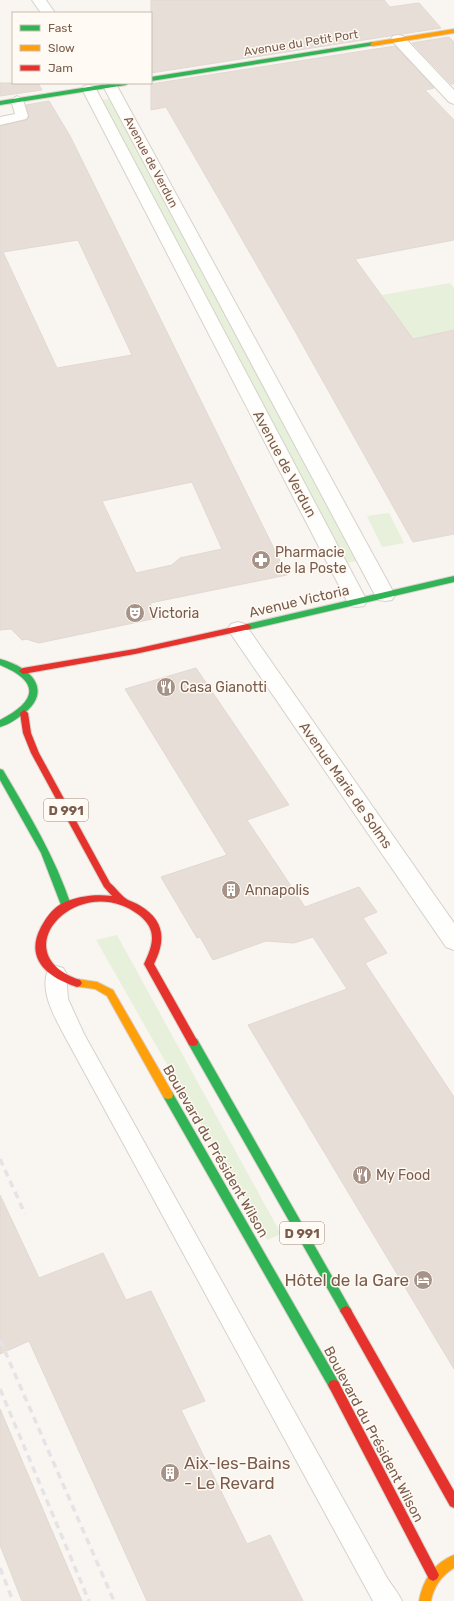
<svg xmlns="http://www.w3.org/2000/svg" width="454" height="1601" viewBox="0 0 454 1601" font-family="Rubik,sans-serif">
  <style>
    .green { fill: #e7f0db }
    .building { fill: #e6ded7; stroke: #e2d8d2; fill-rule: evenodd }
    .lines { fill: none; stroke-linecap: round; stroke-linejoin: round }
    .lane-casing { stroke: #d7d1cb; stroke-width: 2 }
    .street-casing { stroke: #d7d1cb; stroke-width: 2 }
    .fast-casing { stroke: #d9d2cb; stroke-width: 2 }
    .slow-casing { stroke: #d9d2cb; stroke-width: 2 }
    .jam-casing { stroke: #d9d2cb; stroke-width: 2 }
    .lane { fill: #fefefd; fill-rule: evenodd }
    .street { fill: #fefefd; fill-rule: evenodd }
    .fast { fill: #30b455; fill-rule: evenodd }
    .slow { fill: #ff9f0a; fill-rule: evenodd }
    .jam { fill: #e5322d; fill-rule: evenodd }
    .rail { stroke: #e6e3e7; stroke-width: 3.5; stroke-dasharray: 7 5; stroke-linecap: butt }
    .labels { text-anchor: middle; stroke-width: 3; stroke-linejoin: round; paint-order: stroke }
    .far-street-label { font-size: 12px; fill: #7a5c4d; stroke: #fffaf3 }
    .shield { fill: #fffaf3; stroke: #a28b7f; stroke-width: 1 }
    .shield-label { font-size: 13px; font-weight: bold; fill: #7a5c4d }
    .street-label { font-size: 14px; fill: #7a5c4d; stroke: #fffaf3 }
    .poi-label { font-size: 14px; fill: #7a5c4d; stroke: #fffaf3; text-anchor: start }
    .near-poi-label { font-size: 17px; fill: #7a5c4d; stroke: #fffaf3; text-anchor: end }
  </style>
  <rect width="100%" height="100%" fill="#f9f5f0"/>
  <path class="green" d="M109,99L228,304L357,561L347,563L102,100Z
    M450,283L454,288V330L412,339L382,295Z
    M389,513L404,543L382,547L367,516Z
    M117,935L281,1234L267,1240L96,940Z"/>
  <path class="building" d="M151,0H384L390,7L419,3L441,28L151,73Z
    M449,37L454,42V84H451L412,43Z
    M395,46L434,88L425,90L454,120V240L355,259L413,339L454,330V534L413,542L296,333L166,107L151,110V84Z
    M0,83H38L42,90L0,96Z
    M49,101L70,136L287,575L150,603L157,618L39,643L26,639L22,640L11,629L0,630V126L27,120L29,116L26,105ZM78,240L132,355L57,368L3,252ZM192,482L222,549L180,558L172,565L136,573L102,501Z
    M196,668L289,805L247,820L305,907L359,887L377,912L363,918L387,953L365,963L454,1097V1369L248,1025L347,989L313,937L294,943L266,941L213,960L200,937L197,938L161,877L227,855L125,689Z
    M0,1195L39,1278L103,1253L126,1300L151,1291L205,1401L181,1410L247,1544L270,1535L303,1601H147L29,1341L0,1354Z
    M0,1409L82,1601H22L0,1545Z"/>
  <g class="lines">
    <defs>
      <path id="lane" d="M17,96L23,100L28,116L26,119L0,125V117L15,114L11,100Z
        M56,966L63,968L66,973L68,999L84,1034L386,1576C391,1585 398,1592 402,1601H373L69,1044C58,1023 37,991 49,968Z"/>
      <path id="street" d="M32,0H46L55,13H41Z
        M398,35L403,36L454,90V104L449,102L393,42L391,39L393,36Z
        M105,83H115L117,86L395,595L392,600L385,601L378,600L375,595L103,86Z
        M89,85L94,86L96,89L367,601L364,606L357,607L350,606L347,601L82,89L84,86Z
        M238,622L245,624L454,923V950L446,947L231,634L228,629L231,624Z"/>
      <path id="fast" d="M373,42L376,44L375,45L151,81V77Z
        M114,83H129L126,85L0,105V101Z
        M454,576V582L247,630L243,627L247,624Z
        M0,659C30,667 55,690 22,715C15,720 8,725 0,727V720C37,701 41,682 0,665Z
        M0,769L3,770C29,814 55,857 71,905L69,907H63L61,905L41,853L0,780Z
        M193,1038L197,1039L350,1308L352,1311L350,1314L346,1316L342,1314L189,1045L188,1042L189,1039Z
        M168,1091L172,1092L338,1381L340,1385L338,1389L334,1390L330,1389L164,1098L163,1095L164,1092Z"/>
      <path id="slow" d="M454,29V33L373,46L370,44L373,42Z
        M77,979L97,982L113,990L172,1092L173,1095L172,1098L168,1099L164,1098L107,996L95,989L74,986L72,983L74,980Z
        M454,1555V1568C441,1576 434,1586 431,1601H419C423,1580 434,1563 454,1555Z"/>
      <path id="jam" d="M247,624L250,625L251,627L250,629L135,654L23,674L19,671L23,668L135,649Z
        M24,710L28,713L31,733L39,753L110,883C116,888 122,897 128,900C132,902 136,903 139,905C165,920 166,940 154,964L198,1042L197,1045L193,1046L189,1045L144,964C153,945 158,930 139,915C79,869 0,953 80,980L82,983L80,986L77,987C48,978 24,959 41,927C46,918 52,909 61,904C77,896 95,894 112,896L104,887L31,753L23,733L20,713Z
        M346,1306L350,1308L454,1491V1508L450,1506L342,1314L340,1311L342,1308Z
        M334,1380L338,1381L437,1571L439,1575L437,1579L433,1581L429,1579L330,1389L328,1385L330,1381Z"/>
    </defs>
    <use href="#lane" class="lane-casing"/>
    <use href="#street" class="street-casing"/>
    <use href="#fast" class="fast-casing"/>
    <use href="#slow" class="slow-casing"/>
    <use href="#jam" class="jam-casing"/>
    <use href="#lane" class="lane"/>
    <use href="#street" class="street"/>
    <use href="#fast" class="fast"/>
    <use href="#slow" class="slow"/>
    <use href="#jam" class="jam"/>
    <path class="rail" d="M0,1159L25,1214
      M0,1340L114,1601
      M0,1389L89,1601
      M0,1568L13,1601"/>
  </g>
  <defs>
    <symbol id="pharmacy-disc" viewBox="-11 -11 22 22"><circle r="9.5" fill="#a69286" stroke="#fffaf3"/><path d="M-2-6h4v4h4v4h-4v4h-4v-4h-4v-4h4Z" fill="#fff"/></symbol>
    <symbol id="theatre-disc" viewBox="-11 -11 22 22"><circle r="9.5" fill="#a69286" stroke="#fffaf3"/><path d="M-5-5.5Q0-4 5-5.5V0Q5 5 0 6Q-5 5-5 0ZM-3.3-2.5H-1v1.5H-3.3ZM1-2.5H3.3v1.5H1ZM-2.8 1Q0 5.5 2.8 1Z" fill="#fff"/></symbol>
    <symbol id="restaurant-disc" viewBox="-11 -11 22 22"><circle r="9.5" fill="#a69286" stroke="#fffaf3"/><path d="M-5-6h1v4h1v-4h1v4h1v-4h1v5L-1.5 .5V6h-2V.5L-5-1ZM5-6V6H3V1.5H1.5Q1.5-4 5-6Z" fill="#fff"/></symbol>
    <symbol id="building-disc" viewBox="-11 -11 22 22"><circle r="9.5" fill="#a69286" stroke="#fffaf3"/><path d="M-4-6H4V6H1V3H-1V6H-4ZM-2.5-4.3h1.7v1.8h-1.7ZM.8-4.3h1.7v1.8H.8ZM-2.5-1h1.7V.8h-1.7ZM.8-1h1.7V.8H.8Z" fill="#fff"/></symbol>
    <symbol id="hotel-disc" viewBox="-11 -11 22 22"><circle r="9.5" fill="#a69286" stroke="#fffaf3"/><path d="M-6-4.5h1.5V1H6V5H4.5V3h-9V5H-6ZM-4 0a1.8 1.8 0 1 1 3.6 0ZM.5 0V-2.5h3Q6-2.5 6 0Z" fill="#fff"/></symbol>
  </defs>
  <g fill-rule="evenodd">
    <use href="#pharmacy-disc" x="250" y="549" width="22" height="22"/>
    <use href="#theatre-disc" x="124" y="602" width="22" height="22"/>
    <use href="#restaurant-disc" x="155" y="676" width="22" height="22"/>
    <use href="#building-disc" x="220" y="879" width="22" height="22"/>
    <use href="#restaurant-disc" x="351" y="1164" width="22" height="22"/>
    <use href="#hotel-disc" x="412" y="1269" width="22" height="22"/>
    <use href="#building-disc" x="159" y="1462" width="22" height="22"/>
  </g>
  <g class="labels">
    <g class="far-street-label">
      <text transform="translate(301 43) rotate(-9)" y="4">Avenue du Petit Port</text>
      <text transform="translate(151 162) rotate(62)" y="4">Avenue de Verdun</text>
    </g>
    <g class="shield">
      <rect x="44" y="799" width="44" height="22" rx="3"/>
      <rect x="280" y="1222" width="44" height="22" rx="3"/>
    </g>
    <g class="shield-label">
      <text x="66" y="815">D 991</text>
      <text x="302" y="1238">D 991</text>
    </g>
    <g class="street-label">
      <text transform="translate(285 464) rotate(62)" y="5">Avenue de Verdun</text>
      <text transform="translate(299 601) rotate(-13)" y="5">Avenue Victoria</text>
      <text transform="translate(346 785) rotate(55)" y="5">Avenue Marie de Solms</text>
      <text transform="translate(216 1151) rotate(60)" y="5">Boulevard du Président Wilson</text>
      <text transform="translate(374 1434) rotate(62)" y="5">Boulevard du Président Wilson</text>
    </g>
    <g class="poi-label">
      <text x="275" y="557">Pharmacie<tspan x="275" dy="16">de la Poste</tspan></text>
      <text x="149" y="618">Victoria</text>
      <text x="180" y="692">Casa Gianotti</text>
      <text x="245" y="895">Annapolis</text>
      <text x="376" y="1180">My Food</text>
    </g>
    <g class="near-poi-label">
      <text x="409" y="1286">Hôtel de la Gare</text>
      <text x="184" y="1469" text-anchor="start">Aix-les-Bains<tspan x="184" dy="20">- Le Revard</tspan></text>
    </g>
  </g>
  <rect x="12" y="12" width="140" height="72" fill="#fffaf3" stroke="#cabbb1"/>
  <rect x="20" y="25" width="20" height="6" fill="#30b455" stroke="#cabbb1"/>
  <text x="48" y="32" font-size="12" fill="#7a5c4d">Fast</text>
  <rect x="20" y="45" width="20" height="6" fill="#ff9f0a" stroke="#cabbb1"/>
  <text x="48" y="52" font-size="12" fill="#7a5c4d">Slow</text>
  <rect x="20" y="65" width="20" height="6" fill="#e5322d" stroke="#cabbb1"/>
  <text x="48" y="72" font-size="12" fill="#7a5c4d">Jam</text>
</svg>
